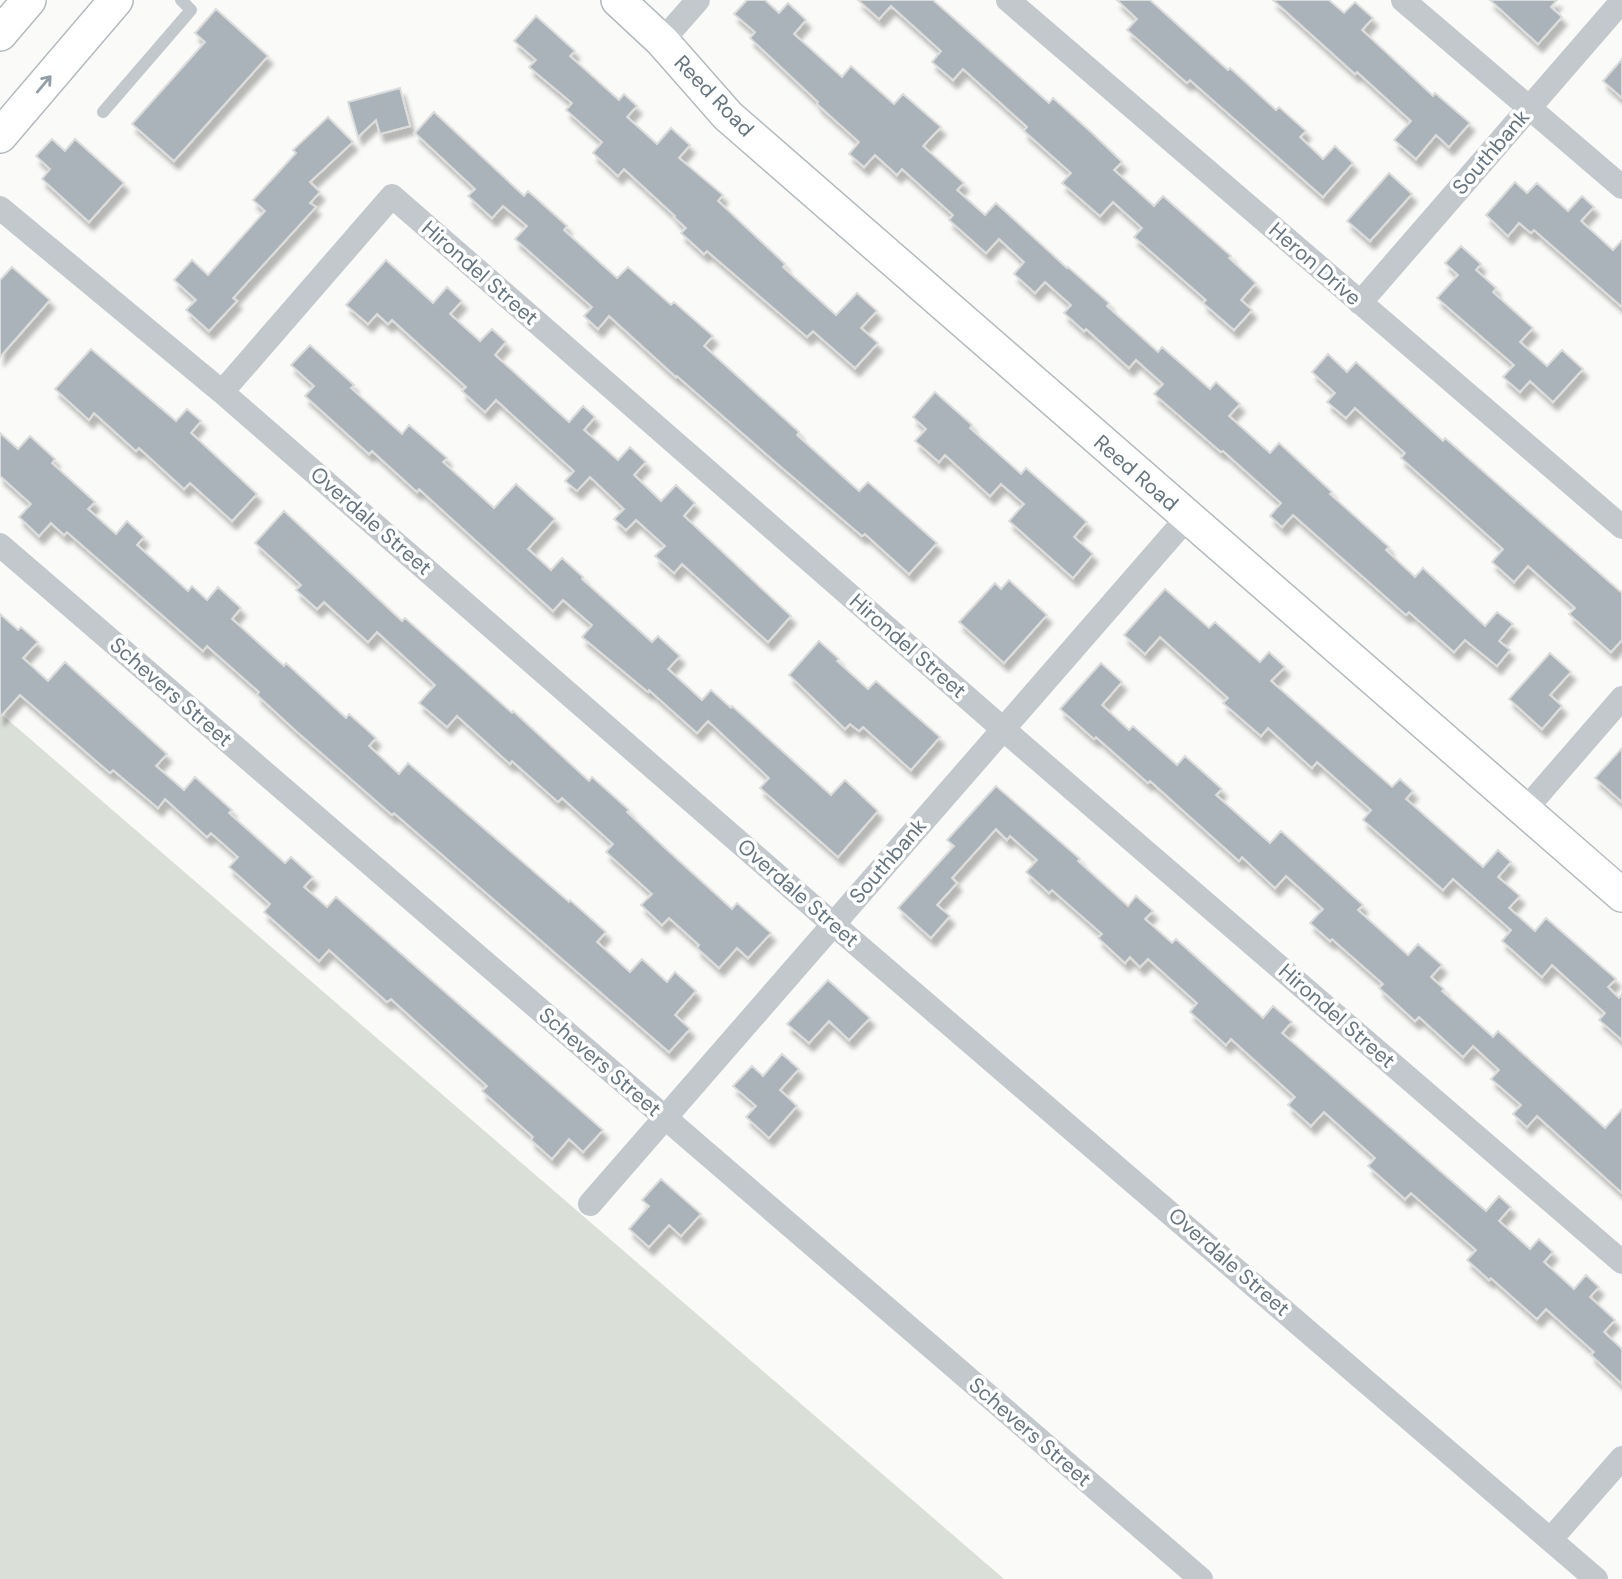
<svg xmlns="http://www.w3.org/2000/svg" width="1622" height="1579" viewBox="0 0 1622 1579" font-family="'DM Sans',sans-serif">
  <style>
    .green { fill: #dadfd7 }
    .building { fill: #aab3b9; stroke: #dcdcda; stroke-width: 2; filter: url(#shadow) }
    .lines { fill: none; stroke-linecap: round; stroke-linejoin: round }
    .secondary-casing { stroke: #b3babf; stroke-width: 36 }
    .lane { stroke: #c3c8cc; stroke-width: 12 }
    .street { stroke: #c3c8cc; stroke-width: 24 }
    .secondary { stroke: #fff; stroke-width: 33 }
    .oneway { stroke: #939fa8 }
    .labels { text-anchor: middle; stroke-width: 7; stroke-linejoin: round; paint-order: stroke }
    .street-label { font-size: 21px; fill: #657683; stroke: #fff }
  </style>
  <defs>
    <filter id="shadow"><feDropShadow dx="4.5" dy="8" stdDeviation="2" flood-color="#0004"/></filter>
  </defs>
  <rect width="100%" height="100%" fill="#fafaf8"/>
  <path class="green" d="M0,713L1004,1579H0Z"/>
  <path class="building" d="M747,0H765L779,13L788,3L806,20L794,34L842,77L851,66L894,104L903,94L941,127L923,146L964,183L957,190L985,215L996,203L1067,268L1068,267L1109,303L1107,306L1158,352L1162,347L1210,389L1216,382L1240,404L1229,416L1270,453L1279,443L1332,492L1330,494L1389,547L1386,550L1415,577L1423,568L1485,626L1497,612L1513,624L1499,641L1510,650L1497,666L1465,640L1454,652L1409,612L1406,615L1293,515L1282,527L1270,516L1281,503L1223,451L1221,452L1154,394L1163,384L1136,360L1129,368L1086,329L1084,331L1064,313L1071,305L1045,282L1035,293L1014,274L1024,262L999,239L986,253L949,220L953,215L902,169L897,175L875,155L864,167L849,154L859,142L817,104L818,102L750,38L755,32L734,14Z
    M858,0H933L1049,103L1053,98L1092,133L1122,162L1114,170L1154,206L1163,196L1231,256L1229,258L1256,283L1241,300L1252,310L1234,330L1203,303L1206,300L1134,237L1142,228L1113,202L1100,216L1062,183L1071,173L1024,131L1027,127L963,69L953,80L932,62L941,51L891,6L879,19Z
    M1117,0H1150L1228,70L1230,68L1276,110L1279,107L1306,131L1300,137L1323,159L1335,146L1353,163L1323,197L1190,80L1187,83L1127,30L1137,19Z
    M1273,0H1329L1344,13L1355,2L1373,18L1362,30L1433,96L1435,93L1470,123L1449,147L1436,135L1416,159L1394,140L1411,121L1357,72L1355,74Z
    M1490,0H1557L1551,7L1562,17L1538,44Z
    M216,9L268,56L174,161L132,124L205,42L195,33Z
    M536,16L575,51L570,56L619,100L624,94L637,106L627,117L657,144L671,128L690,145L679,158L723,195L718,201L785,264L783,267L836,315L857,293L877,311L861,328L878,343L855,368L813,331L807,337L707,251L704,254L681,233L686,228L674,217L675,216L624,169L618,176L593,153L602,142L566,110L572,103L529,67L536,60L514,41Z
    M1622,59V98L1603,81Z
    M400,88L410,126L380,134L376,120L358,137L348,102Z
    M434,112L524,196L528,191L567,226L564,230L617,278L628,267L671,305L674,302L713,336L704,346L799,432L797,435L859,491L868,482L937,543L909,574L865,534L862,536L774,461L677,376L676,377L609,316L598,329L584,316L592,307L515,239L527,226L503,206L492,218L468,196L475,189L415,133Z
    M328,117L353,142L310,182L320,192L310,203L316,207L233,298L237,301L209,331L186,310L196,300L174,280L192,260L208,275L265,211L253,200L296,153L293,150Z
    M52,139L65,151L75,139L124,183L89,222L42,179L50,169L36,156Z
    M1389,173L1412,194L1370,241L1347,221Z
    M1515,182L1527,193L1537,183L1568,211L1582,196L1594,207L1581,221L1613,250L1622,240V307L1534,230L1531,233L1519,223L1508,236L1486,215Z
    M1461,246L1481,264L1476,270L1496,288L1493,292L1533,328L1520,342L1547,366L1562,350L1583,369L1553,402L1530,381L1520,392L1503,377L1514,365L1437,298L1458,275L1445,263Z
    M386,260L433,303L447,287L462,301L450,314L480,341L492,329L506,342L495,355L569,422L583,406L595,417L584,430L618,460L630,447L646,462L634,475L661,501L676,485L695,503L684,516L791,616L768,642L682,564L674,573L655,556L665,546L636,520L626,530L614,519L624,509L590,477L577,491L565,481L574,471L496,400L485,412L462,391L466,387L392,320L388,324L377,314L368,324L346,305Z
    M12,267L50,300L0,357V280Z
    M310,345L354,385L351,388L402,434L409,425L447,458L443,462L494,508L516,484L555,519L528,549L551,570L562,558L583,577L582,579L652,642L658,636L680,656L668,669L702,700L711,690L731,708L732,706L831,795L845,780L878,811L838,857L760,788L769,778L708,721L697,733L649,690L648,692L582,637L592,625L563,600L553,611L419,489L417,492L372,451L369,454L305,396L314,386L291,365Z
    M91,349L176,421L187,409L201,421L191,433L257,494L232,521L190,483L184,489L139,448L136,451L94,413L89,420L55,389Z
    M1328,354L1347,372L1356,362L1443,441L1445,438L1622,593V640L1611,652L1569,614L1575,608L1528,566L1514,582L1492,562L1503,549L1401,458L1405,453L1355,408L1346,418L1327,402L1335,393L1312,372Z
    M935,392L972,425L970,428L1021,474L1026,468L1087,522L1074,537L1093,554L1073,578L1009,521L1024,504L1001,484L990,496L945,455L939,462L915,441L926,429L913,417Z
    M0,433L18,449L30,436L55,459L52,463L95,502L88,509L116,534L127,521L144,537L137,545L188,591L192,586L207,600L218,587L241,608L232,619L284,666L286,663L346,718L349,714L376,738L369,746L399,774L408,763L569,902L570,900L606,932L597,942L630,972L642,959L667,982L675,972L696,991L675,1015L690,1029L669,1052L394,813L392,815L296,731L257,695L259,692L207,646L203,651L67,532L64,535L51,523L39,536L19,517L31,504L0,476Z
    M284,511L402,621L405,618L512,713L513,711L589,781L592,777L629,810L627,812L666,849L732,909L737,903L771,933L748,958L737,948L719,968L697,948L699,945L669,918L662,925L641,905L652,894L606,852L613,844L562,798L558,802L512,761L510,764L457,716L447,727L419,703L435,685L377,632L368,642L324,602L317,609L296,590L301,585L255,543Z
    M1009,580L1047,615L1004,663L959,622L995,583L1001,589Z
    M1165,589L1209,628L1215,622L1260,662L1269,652L1285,667L1271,681L1392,787L1400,779L1413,791L1406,799L1483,867L1498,850L1511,862L1498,877L1520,896L1509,908L1535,931L1546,918L1616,979L1608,987L1619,998L1622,994V1040L1599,1020L1605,1013L1552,965L1542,977L1502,941L1511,930L1453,879L1443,890L1363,820L1371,810L1317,762L1312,768L1268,728L1261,736L1223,703L1228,698L1160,637L1145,654L1124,635Z
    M0,614L18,630L21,627L38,642L23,658L48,681L65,662L167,754L156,766L184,790L195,777L232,810L229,813L285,863L291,857L313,877L304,887L327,907L336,897L603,1130L583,1152L569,1139L552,1159L531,1140L533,1137L482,1091L487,1086L391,999L387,1002L329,950L319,961L264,912L270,904L229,867L238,857L211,833L207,837L165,799L158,808L113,770L110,773L20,695L0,717Z
    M819,641L839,659L837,661L868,689L876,681L940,737L911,770L863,727L859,731L850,724L845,729L789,675Z
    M1550,653L1571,672L1550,695L1562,706L1542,729L1509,699Z
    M1101,663L1122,682L1102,705L1129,730L1133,726L1177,765L1185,756L1222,789L1216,795L1270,843L1281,831L1363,905L1358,910L1408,955L1418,944L1442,965L1431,977L1444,989L1442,991L1493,1037L1498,1031L1605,1128L1622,1109V1193L1537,1116L1527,1127L1513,1114L1521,1105L1491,1079L1499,1070L1473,1046L1463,1057L1419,1017L1415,1021L1379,988L1383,984L1332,939L1330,941L1310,923L1323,909L1286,876L1275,888L1242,857L1239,861L1150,781L1148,783L1096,737L1094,739L1060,709Z
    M1622,748V802L1595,778Z
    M996,786L1080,859L1078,861L1128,906L1136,896L1153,911L1145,919L1172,943L1176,939L1263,1018L1273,1006L1292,1022L1282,1033L1486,1211L1499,1196L1511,1207L1499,1221L1530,1249L1539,1239L1553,1252L1544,1262L1574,1289L1586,1275L1599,1287L1590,1297L1615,1320L1604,1332L1622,1349V1384L1591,1355L1594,1352L1546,1309L1537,1319L1491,1278L1489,1280L1467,1260L1476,1250L1411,1193L1405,1199L1368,1166L1375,1158L1324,1112L1311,1126L1288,1105L1295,1097L1231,1039L1226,1045L1190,1012L1197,1003L1148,959L1140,967L1130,957L1125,963L1098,938L1102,934L1052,890L1049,893L1026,872L1037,860L1010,836L1007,840L996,829L952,878L957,883L937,905L950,916L931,938L898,908L954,846L947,840Z
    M828,980L870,1018L849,1040L829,1021L809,1043L787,1024Z
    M782,1054L799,1069L780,1090L797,1106L769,1138L746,1117L756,1106L733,1086L752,1066L763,1076Z
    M661,1179L701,1214L681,1236L669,1225L649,1247L629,1229L649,1206L642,1200Z"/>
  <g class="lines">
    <defs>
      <path id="secondary" d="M618,0L662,41L728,116L1622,895
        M0,34L29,0
        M0,136L116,0"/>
    </defs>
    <use href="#secondary" class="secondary-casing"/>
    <path class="lane" d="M103,112L191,10L181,0"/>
    <path class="street" d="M1008,0L1622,527
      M1403,0L1622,187
      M662,41L698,0
      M0,208L222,392L833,924L1596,1579
      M1360,303L1622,1
      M222,392L392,196L1003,729L1622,1262
      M0,545L1201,1579
      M1524,811L1622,698
      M590,1204L1187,518
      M1551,1539L1622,1458"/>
    <use href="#secondary" class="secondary"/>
  </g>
  <defs><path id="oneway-shaft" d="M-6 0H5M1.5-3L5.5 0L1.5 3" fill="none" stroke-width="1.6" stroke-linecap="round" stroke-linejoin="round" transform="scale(1.75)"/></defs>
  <use class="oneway" href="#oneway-shaft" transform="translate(44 84) rotate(-50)"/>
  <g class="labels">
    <g class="street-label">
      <text transform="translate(714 96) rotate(46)" y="7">Reed Road</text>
      <text transform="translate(1491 152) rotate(-49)" y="7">Southbank</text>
      <text transform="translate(1315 264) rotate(41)" y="7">Heron Drive</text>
      <text transform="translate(480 273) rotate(41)" y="7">Hirondel Street</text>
      <text transform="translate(1136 473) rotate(41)" y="7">Reed Road</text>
      <text transform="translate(371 521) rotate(41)" y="7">Overdale Street</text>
      <text transform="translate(908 646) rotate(41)" y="7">Hirondel Street</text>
      <text transform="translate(171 692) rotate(41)" y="7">Schevers Street</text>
      <text transform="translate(888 861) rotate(-49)" y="7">Southbank</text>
      <text transform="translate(798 893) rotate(41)" y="7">Overdale Street</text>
      <text transform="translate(1337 1016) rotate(41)" y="7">Hirondel Street</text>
      <text transform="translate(600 1062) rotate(41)" y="7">Schevers Street</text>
      <text transform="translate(1229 1262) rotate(41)" y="7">Overdale Street</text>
      <text transform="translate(1030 1432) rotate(41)" y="7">Schevers Street</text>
    </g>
  </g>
</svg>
